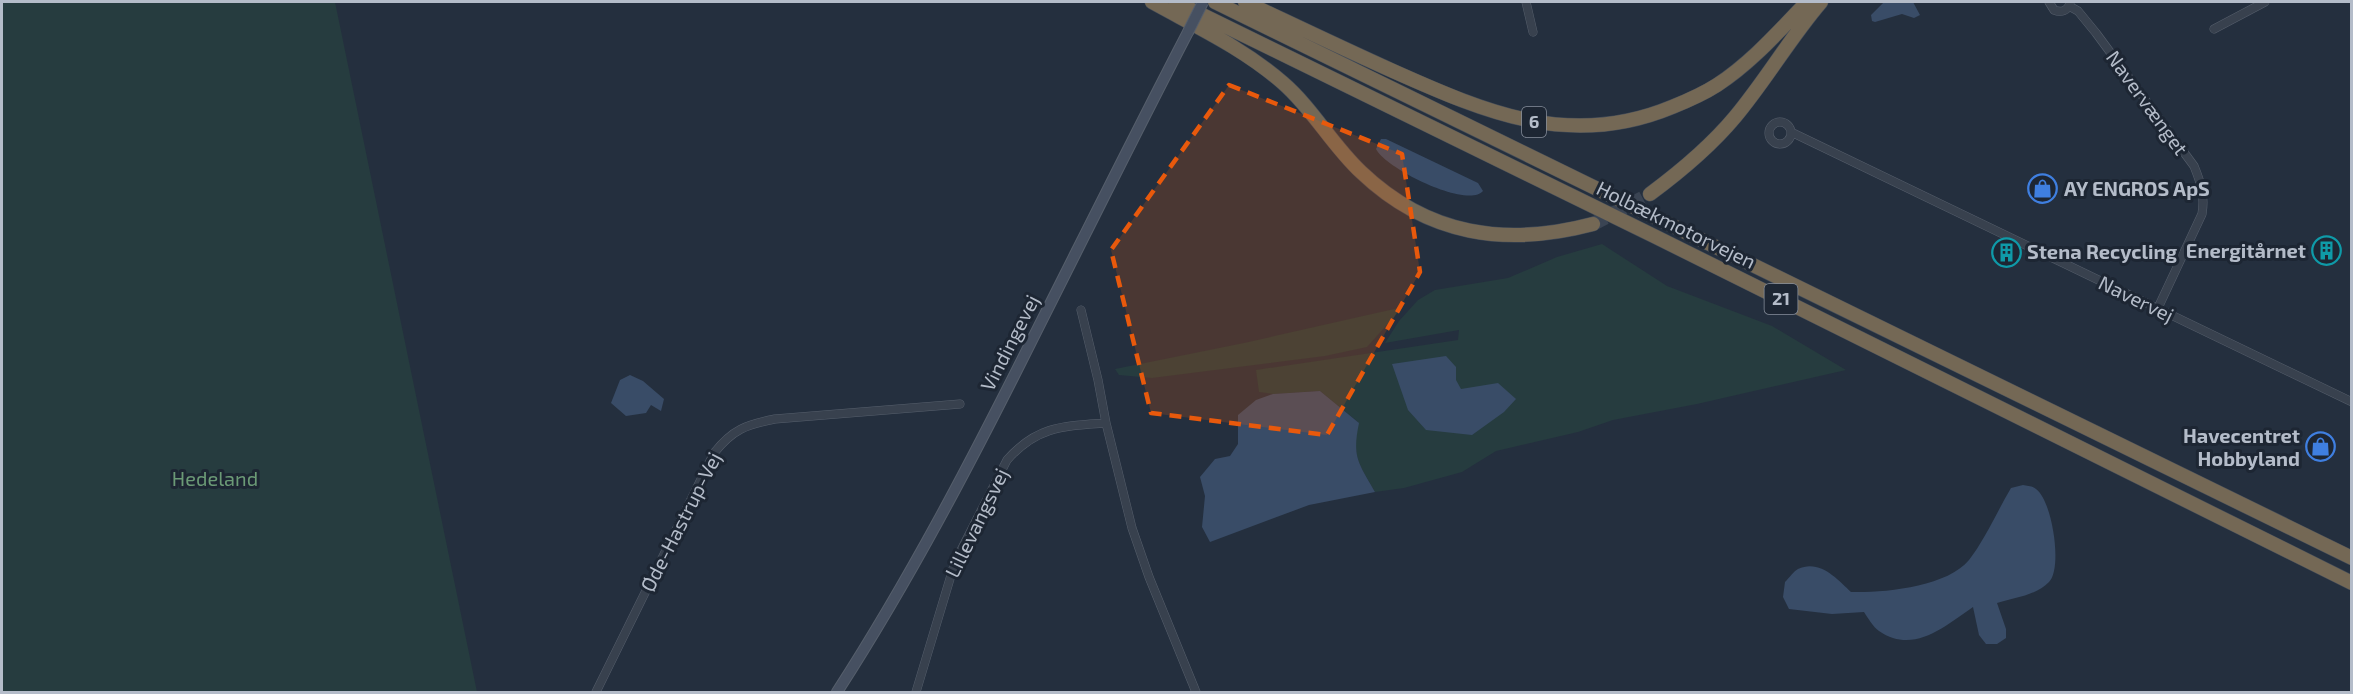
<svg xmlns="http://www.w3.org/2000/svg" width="2353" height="694" viewBox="0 0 2353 694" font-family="'Exo 2',sans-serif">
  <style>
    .green { fill: #263c3f }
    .water { fill: #394c67 }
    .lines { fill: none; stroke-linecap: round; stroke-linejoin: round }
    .highway-tunnel { stroke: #3a4453; stroke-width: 14; stroke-dasharray: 14 7; stroke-linecap: butt }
    .street-casing { stroke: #565f6c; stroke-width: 9 }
    .secondary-casing { stroke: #565f6c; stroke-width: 12 }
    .highway-casing { stroke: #434c59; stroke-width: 15 }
    .street { stroke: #38414e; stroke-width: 8 }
    .secondary { stroke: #465061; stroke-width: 10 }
    .highway { stroke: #746855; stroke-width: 14 }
    .secondary-bridge-casing { stroke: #565f6c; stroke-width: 12; stroke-linecap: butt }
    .secondary-bridge { stroke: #465061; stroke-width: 10 }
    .marked { fill: #e8590c; fill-opacity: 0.2; stroke: #e8590c; stroke-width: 4.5; stroke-dasharray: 12 8; stroke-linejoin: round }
    .labels { text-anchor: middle; stroke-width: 6; stroke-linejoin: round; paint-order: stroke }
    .shield { fill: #1d2633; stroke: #878f9c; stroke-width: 1.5 }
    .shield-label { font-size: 18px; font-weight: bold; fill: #b4bcc9 }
    .street-label { font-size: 20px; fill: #b4bcc9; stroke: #1d2633 }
    .poi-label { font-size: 20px; font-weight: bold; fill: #b4bcc9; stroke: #1d2633; text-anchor: start }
    .park-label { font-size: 20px; fill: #6b9a76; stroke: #1d2633 }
  </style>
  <rect width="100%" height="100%" fill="#242f3e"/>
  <path class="green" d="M2,2H335L477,692H2Z
    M1602,244L1667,286L1772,326L1846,370L1697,404L1613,420L1578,432L1496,451L1462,472L1404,488L1375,492C1358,462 1352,457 1358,422L1320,391L1273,394L1259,392L1256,370L1458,340L1459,330L1385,343L1399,321L1418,300L1435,290L1508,278L1557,257Z
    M1403,307L1367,347L1325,356L1152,378L1119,375L1115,369L1244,343Z"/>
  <path class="water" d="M1884,2H1913L1920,15L1914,18L1902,14L1875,22L1872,21L1871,15Z
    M1381,139H1386L1478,183L1483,191C1468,209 1386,169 1376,149Z
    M1446,356L1456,367V380L1461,389L1498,383L1516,399L1504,412L1472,435L1426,430L1408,410L1392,364Z
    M630,375L643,381L664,399L661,411L651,405L646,413L626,416L611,403L620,380Z
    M1320,391L1359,423C1352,457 1358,462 1375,492L1309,505L1210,542L1202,527L1205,496L1200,477L1215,459L1230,456L1238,444V415L1256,400L1273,394Z
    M2023,485C2027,486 2033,486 2036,489C2052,500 2063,568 2049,582C2037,595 2014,598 1997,603L2006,629V638L1997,644H1986L1979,635L1973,607C1945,626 1914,655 1879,631C1873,627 1868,618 1864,612L1832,614L1789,609L1783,597L1785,582C1789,578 1794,571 1798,569C1820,559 1837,579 1851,592C1883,593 1947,587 1969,560C1984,541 1998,510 2011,488Z"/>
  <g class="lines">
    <path class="highway-tunnel" d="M1593,224L1650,194"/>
    <defs>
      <path id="street" d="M1526,2L1533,32
        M2049,2L2054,10C2061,13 2068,11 2070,3
        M2069,6L2078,11L2096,33L2194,166C2201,183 2205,196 2202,214L2157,310
        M2214,29L2265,2
        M1769 133a11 11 0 1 1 22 0a11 11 0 1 1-22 0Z
        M1791,132L2352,402
        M1081,310L1098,380L1106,423
        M596,692L714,453C733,429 746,425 775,419L960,404
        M916,692L955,562L1007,460C1037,426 1063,426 1106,423L1132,528L1149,577L1196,692"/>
      <path id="secondary" d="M837,692C910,579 972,460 1032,340C1084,237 1135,134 1188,32"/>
      <path id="highway" d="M1152,2C1197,27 1243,48 1283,83C1313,109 1332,145 1361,172C1428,236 1506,247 1593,224
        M1176,2L1654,236L2352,583
        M1215,2L2352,558
        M1245,2C1294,25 1344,49 1393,71C1487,113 1571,149 1672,107C1687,101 1703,94 1717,85C1751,63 1779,31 1807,2
        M1650,194C1681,171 1710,147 1735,117C1766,80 1790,38 1821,2"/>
    </defs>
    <use href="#street" class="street-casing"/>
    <use href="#secondary" class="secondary-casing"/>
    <use href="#highway" class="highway-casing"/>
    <use href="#street" class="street"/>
    <use href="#secondary" class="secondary"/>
    <use href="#highway" class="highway"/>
    <defs>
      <path id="secondary-bridge" d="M1188,32L1203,2"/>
    </defs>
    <use href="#secondary-bridge" class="secondary-bridge-casing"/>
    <use href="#secondary-bridge" class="secondary-bridge"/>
  </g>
  <path class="marked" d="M1229,85L1402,154L1420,272L1327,435L1151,413L1111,250Z"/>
  <defs>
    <symbol id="shop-ring" viewBox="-11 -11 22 22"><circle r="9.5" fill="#1d2633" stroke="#3f7fe0" stroke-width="1.5"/><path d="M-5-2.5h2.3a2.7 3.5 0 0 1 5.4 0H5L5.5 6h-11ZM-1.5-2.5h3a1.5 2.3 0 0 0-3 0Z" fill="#3f7fe0"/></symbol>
    <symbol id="building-ring" viewBox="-11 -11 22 22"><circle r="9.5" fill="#1d2633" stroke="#0f9aa8" stroke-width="1.5"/><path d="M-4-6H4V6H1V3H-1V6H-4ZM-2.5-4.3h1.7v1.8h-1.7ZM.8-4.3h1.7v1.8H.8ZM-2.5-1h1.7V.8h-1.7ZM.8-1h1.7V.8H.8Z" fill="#0f9aa8"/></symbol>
  </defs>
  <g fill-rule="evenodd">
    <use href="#shop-ring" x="2026" y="172" width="33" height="33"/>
    <use href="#building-ring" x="2310" y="234" width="33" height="33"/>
    <use href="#building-ring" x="1990" y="236" width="33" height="33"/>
    <use href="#shop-ring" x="2304" y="430" width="33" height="33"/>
  </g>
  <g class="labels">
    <g class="shield">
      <rect x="1522" y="107" width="24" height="30" rx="4.5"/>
      <rect x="1764.5" y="284" width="33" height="30" rx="4.5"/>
    </g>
    <g class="shield-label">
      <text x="1534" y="128">6</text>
      <text x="1781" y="305">21</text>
    </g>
    <g class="street-label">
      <text transform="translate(2147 103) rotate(54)" y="7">Navervænget</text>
      <text transform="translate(1676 225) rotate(26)" y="7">Holbækmotorvejen</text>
      <text transform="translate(2136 299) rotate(26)" y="7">Navervej</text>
      <text transform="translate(1010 343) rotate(-63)" y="7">Vindingevej</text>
      <text transform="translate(681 522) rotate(-63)" y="7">Øde-Hastrup-Vej</text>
      <text transform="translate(977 523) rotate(-64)" y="7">Lillevangsvej</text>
    </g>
    <g class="poi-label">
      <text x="2064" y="196">AY ENGROS ApS</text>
      <text x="2306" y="258" text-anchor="end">Energitårnet</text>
      <text x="2027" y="259">Stena Recycling</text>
      <text x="2300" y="443" text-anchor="end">Havecentret<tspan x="2300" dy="23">Hobbyland</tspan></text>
    </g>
    <g class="park-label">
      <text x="215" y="486">Hedeland</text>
    </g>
  </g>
  <rect width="2353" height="694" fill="none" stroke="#b4bcc9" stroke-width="6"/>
</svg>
